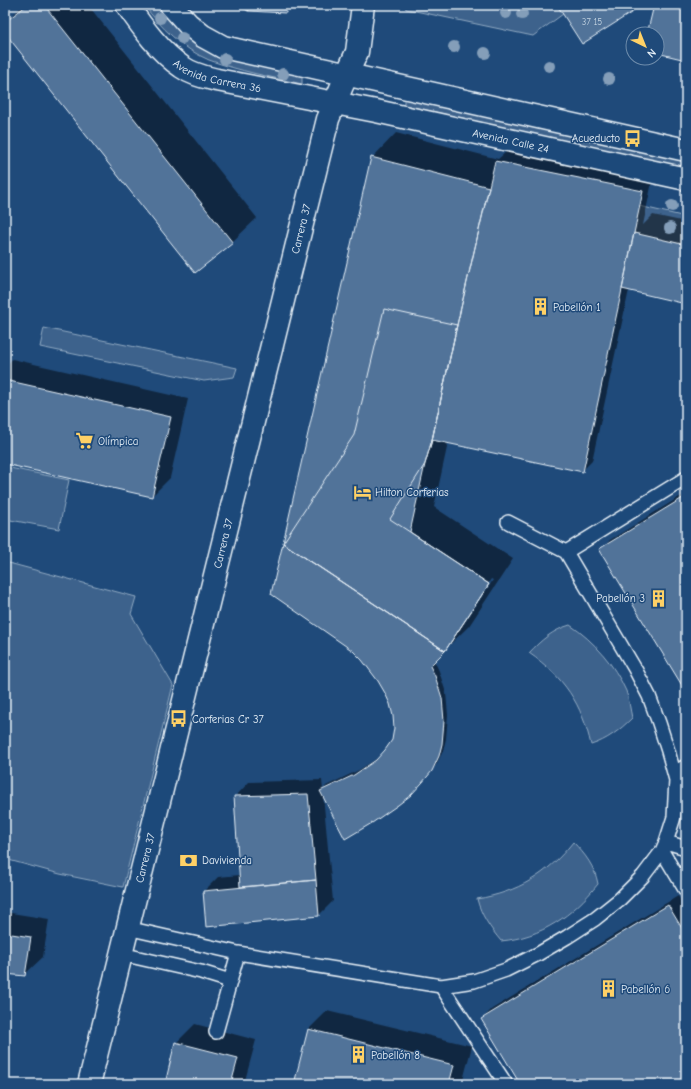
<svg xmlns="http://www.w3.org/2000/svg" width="691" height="1089" viewBox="0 0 691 1089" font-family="'Comic Neue',sans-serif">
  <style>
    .green { fill: #3c628c; stroke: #92aac2 }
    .shadow { fill: #0007; fill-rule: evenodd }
    .building { fill: #517399; stroke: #e8f1f8 }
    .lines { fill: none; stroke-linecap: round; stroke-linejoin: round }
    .service-casing { stroke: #e8f1f8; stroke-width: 16 }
    .minor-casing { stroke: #e8f1f8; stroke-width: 25 }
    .tertiary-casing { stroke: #e8f1f8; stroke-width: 25 }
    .secondary-casing { stroke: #e8f1f8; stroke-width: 25 }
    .service { stroke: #1f4a7a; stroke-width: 13 }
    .minor { stroke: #1f4a7a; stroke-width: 22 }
    .tertiary { stroke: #1f4a7a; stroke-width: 22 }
    .secondary { stroke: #1f4a7a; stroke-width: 22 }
    .tree { fill: #849eb9 }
    .labels { text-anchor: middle; stroke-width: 3; stroke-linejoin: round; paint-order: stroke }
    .number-label { font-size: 9px; fill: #c2d2e0 }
    .street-label { font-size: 11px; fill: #e8f1f8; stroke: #1f4a7a }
    .poi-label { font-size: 11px; fill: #e8f1f8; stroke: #1f4a7a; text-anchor: start }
  </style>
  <rect width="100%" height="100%" fill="#1f4a7a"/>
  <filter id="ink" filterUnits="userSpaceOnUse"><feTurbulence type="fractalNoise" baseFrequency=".025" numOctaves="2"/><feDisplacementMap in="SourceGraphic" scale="8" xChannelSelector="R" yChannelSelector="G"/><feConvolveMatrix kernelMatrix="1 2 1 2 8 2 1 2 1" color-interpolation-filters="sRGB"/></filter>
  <g filter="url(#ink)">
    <path class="green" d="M144,5H160L173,21L302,75V84C271,77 239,71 209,60C183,49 160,27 144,5Z
      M405,5H557L563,14L533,36L406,9Z
      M404,96L686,155V168L404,105Z
      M639,206L686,217V245L634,233Z
      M44,328L237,368L234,377L204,381L40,347Z
      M5,467L69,480L59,529L5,519Z
      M5,562L136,597L131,614L173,685L123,887L60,874L5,859Z
      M570,625C594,641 614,664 626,691C629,699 630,709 632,718C620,730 607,740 591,745C582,704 564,677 529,653C541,640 553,630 570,625Z
      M573,842C585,854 595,867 598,884C572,916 542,937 501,941C490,928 481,915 477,899C518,892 547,875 573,842Z"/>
    <path class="shadow" d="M23,5H88L257,218L232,242L195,271L5,32V23Z
      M240,5H292L285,12Z
      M558,5H639L633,10Z
      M396,133L498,159L506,152L652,182L643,225L653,215L686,222V303L629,290L592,461L583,470L448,443L434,507L513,559L469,626L434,660L439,671L446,693L448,715L446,739L443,751L436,765L426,777L323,795L333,901L319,915L204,891L218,877L240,875L235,797L249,782L322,780L323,790L326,786L359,770L381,756L393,741L395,728L372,158ZM491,579L493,580L464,623H462Z
      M12,359L188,399L170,478L152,496L5,463V367Z
      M686,493V690L601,550L610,540Z
      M678,896L686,910V1084H522L482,1019L492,1009Z
      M5,912L49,919L43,957L24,975L5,973Z
      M327,1011L472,1046L462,1084H295L309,1029Z
      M195,1024L256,1040L244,1084H166L176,1043Z"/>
    <path class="building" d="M27,5H44L233,243L195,273L5,33V22Z
      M238,5H252L248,11Z
      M252,5H287L286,13L248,11Z
      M557,5H630L634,11L582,44Z
      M654,5H686V60L657,53V34H647Z
      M371,157L489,187L457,325L432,440L425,464L410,532L489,584L445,651L283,543Z
      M495,161L643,191L583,472L432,440L457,325Z
      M634,233L686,245V304L622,289Z
      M384,309L457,325L432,440L425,464L390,519L489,584L445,651L283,543L354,435Z
      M5,380L171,417L152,497L5,464Z
      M686,496V692L599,549Z
      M283,543L445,651L430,666L435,676L442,698L444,721L442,744L439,756L432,771L422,783L411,795L398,805L372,823L345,839L320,791L354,775L376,760L385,750L392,740L394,728L393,716L390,704L385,693L378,681L362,660L353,651L271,594Z
      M308,794L316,880L240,887L234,796Z
      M316,880L319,916L206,927L203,891Z
      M668,905L686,935V1084H520L481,1019Z
      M5,933L31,937L25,976L5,974Z
      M308,1029L454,1065L449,1084H294Z
      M175,1042L238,1058L231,1084H165Z"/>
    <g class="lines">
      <defs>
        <path id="service" d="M508,522L566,552
          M674,773L686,766
          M666,842L686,848
          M662,851L686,891
          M127,928L238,953L441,986
          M121,954L201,972L230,981
          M216,1032L238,953
          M506,1084L441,986L474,981L506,970L538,954L567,937L595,919L620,899L643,876L662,851L666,842L674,817L676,780L668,751L659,723L649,696L635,669L566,552L686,478"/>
        <path id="minor" d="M347,74L357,52L363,5"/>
        <g id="tertiary">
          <path id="s1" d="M89,1084L328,119L347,74"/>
        </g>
        <g id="secondary">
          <path id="s2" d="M127,5C142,27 160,52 182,67C193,75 205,77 217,80L376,111L686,179"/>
          <path d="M171,5L188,24L203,36L223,47L686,150"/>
        </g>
      </defs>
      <use href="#service" class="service-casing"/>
      <use href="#minor" class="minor-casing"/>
      <use href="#tertiary" class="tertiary-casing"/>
      <use href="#secondary" class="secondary-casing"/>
      <use href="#service" class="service"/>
      <use href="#minor" class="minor"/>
      <use href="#tertiary" class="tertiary"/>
      <use href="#secondary" class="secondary"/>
    </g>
    <g class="tree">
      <circle cx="506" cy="13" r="6"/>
      <circle cx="522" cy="14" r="6"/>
      <circle cx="160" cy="18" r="6"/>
      <circle cx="182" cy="38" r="6"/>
      <circle cx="454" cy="47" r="6"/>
      <circle cx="485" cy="53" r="6"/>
      <circle cx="225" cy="59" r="6"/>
      <circle cx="549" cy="66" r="6"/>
      <circle cx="283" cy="74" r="6"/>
      <circle cx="609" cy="79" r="6"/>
      <circle cx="672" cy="206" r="6"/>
      <circle cx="670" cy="228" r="6"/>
    </g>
  </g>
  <defs>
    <symbol id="bus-bare" viewBox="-9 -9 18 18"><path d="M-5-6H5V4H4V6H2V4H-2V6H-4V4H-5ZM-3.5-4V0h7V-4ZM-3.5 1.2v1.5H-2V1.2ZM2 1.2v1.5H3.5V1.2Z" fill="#ffd166" stroke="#1f4a7a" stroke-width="2.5" paint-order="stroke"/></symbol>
    <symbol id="building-bare" viewBox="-9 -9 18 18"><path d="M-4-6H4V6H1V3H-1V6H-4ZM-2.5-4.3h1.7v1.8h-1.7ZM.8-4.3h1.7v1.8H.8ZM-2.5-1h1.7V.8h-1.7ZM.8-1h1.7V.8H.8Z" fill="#ffd166" stroke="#1f4a7a" stroke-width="2.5" paint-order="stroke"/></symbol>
    <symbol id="supermarket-bare" viewBox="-9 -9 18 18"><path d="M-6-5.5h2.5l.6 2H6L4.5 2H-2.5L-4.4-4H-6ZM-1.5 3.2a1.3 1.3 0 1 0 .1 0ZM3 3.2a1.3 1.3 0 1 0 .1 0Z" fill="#ffd166" stroke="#1f4a7a" stroke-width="2.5" paint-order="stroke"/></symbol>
    <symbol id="hotel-bare" viewBox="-9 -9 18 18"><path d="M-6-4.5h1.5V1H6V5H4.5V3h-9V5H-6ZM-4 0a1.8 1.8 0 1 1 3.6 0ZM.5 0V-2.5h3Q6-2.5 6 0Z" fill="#ffd166" stroke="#1f4a7a" stroke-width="2.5" paint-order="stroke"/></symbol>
    <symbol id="bank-bare" viewBox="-9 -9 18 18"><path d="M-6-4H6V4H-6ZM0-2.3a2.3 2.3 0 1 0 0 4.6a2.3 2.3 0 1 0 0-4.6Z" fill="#ffd166" stroke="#1f4a7a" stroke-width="2.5" paint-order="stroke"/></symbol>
  </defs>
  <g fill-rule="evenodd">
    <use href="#bus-bare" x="620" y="126" width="25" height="25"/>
    <use href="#building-bare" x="528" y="294" width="25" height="25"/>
    <use href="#supermarket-bare" x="72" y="428" width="25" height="25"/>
    <use href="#hotel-bare" x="350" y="480" width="25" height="25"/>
    <use href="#building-bare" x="646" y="586" width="25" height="25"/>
    <use href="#bus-bare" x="166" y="706" width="25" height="25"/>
    <use href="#bank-bare" x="176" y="848" width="25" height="25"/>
    <use href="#building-bare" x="596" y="976" width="25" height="25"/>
    <use href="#building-bare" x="346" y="1042" width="25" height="25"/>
  </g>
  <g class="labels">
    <g class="number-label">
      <text x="592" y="25">37 15</text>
    </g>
    <g class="street-label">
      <text dy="4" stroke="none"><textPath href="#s2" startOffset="120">Avenida Carrera 36</textPath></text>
      <text dy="4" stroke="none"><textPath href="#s2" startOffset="421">Avenida Calle 24</textPath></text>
      <text dy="4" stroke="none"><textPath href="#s1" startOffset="881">Carrera 37</textPath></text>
      <text dy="4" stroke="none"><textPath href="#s1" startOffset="557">Carrera 37</textPath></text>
      <text dy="4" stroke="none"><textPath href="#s1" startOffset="233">Carrera 37</textPath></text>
    </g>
    <g class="poi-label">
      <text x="620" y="142" text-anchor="end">Acueducto</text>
      <text x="553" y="311">Pabellón 1</text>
      <text x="98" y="445">Olímpica</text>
      <text x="375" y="496">Hilton Corferias</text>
      <text x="645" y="602" text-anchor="end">Pabellón 3</text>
      <text x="192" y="723">Corferias Cr 37</text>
      <text x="202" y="864">Davivienda</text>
      <text x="621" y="993">Pabellón 6</text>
      <text x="371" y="1059">Pabellón 8</text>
    </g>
  </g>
  <rect width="691" height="1089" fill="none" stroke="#1f4a7a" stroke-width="20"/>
  <rect x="10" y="10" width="671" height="1069" fill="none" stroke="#e8f1f8" stroke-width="1.5" filter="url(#ink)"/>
  <g transform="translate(645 46) rotate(137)"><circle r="19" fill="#1f4a7a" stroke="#6f8dac"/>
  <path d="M0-3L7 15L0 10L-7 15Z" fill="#ffd166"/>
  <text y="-6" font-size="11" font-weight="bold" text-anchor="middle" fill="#e8f1f8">N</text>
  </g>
</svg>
